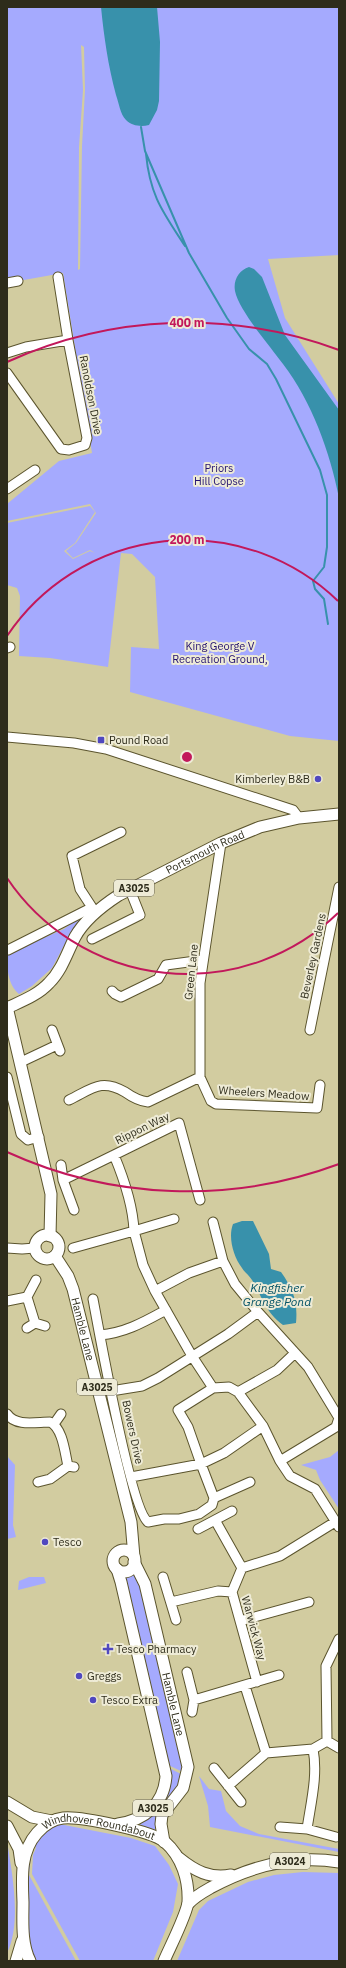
<svg xmlns="http://www.w3.org/2000/svg" width="346" height="1968" viewBox="0 0 346 1968" font-family="'IBM Plex Sans',sans-serif">
  <style>
    .green { fill: #a5aafe; fill-rule: evenodd }
    .water { fill: #3891ab }
    .lines { fill: none; stroke-linecap: round; stroke-linejoin: round }
    .stream { stroke: #3891ab; stroke-width: 2 }
    .minor-casing { stroke: #5b542d; stroke-width: 11 }
    .major-casing { stroke: #5b542d; stroke-width: 13 }
    .minor { stroke: #fff; stroke-width: 9 }
    .major { stroke: #fff; stroke-width: 11 }
    .ring { fill: none; stroke: #c2185b; stroke-width: 2 }
    .poi-dot { fill: #5048bf; stroke: #eeebd6; stroke-width: 1.5 }
    .labels { text-anchor: middle; stroke-width: 4; stroke-linejoin: round; paint-order: stroke }
    .shield { fill: #eeebd6; stroke: #686553; stroke-width: 1 }
    .shield-label { font-size: 10px; font-weight: bold; fill: #2e2c1b }
    .street-label { font-size: 11px; fill: #2e2c1b; stroke: #eeebd6 }
    .park-label { font-size: 11px; fill: #23116e; stroke: #eeebd6 }
    .poi-label { font-size: 11px; fill: #2e2c1b; stroke: #eeebd6; text-anchor: start }
    .water-label { font-size: 12px; font-style: italic; fill: #045366; stroke: #eeebd6 }
    .centre { fill: #c2185b; stroke: #eeebd6; stroke-width: 2 }
    .ring-label { font-size: 12px; text-anchor: middle; font-weight: bold; fill: #c2185b; stroke: #eeebd6; stroke-width: 4; stroke-linejoin: round; paint-order: stroke }
  </style>
  <rect width="100%" height="100%" fill="#d2cca0"/>
  <path class="green" d="M7,7H339V255L268,259L285,318L339,404V741L290,736L130,692L131,647L159,649L155,577L132,554L121,553L108,667L50,658L19,656L20,596L17,588L7,585V523L90,506L95,512L75,543L64,551L73,559L90,551L95,553L90,550L73,558L66,551L76,543L96,513L90,504L7,521V504L59,461L92,453L63,273L7,283ZM81,45L84,47L85,90L82,146L80,269L78,270L79,147L83,90Z
    M80,917L81,919L69,936L52,968L32,986L19,994C8,985 7,969 7,954L64,929Z
    M339,1450V1509L320,1480L316,1470L301,1465L330,1457Z
    M7,1456L15,1465L13,1525L16,1537L7,1539Z
    M134,1570L141,1581L176,1723L183,1772L166,1764L122,1575Z
    M29,1577H44L46,1583L18,1590L19,1581Z
    M167,1767L183,1775C175,1795 154,1807 155,1830L139,1826L147,1817Z
    M199,1776L209,1789L221,1791L226,1811L240,1826L259,1834L339,1849V1852L210,1827L208,1806Z
    M59,1824L131,1838L155,1846L169,1865L178,1884L173,1912L153,1961H80L32,1874L33,1855L36,1848L34,1845C40,1835 49,1827 59,1824Z
    M7,1841C12,1873 22,1923 7,1953Z
    M31,1854L29,1875L76,1961H35C26,1940 25,1877 31,1854Z
    M303,1872L339,1873V1961H177L199,1910L208,1901L248,1882L274,1875Z"/>
  <path class="water" d="M101,7H157L160,42L159,101L157,110L149,125C141,127 132,126 126,120C120,114 119,103 116,95C108,65 104,37 101,7Z
    M249,267L254,269L262,277L285,335L339,410V498C330,452 312,402 283,364C271,347 239,311 235,291C233,280 239,270 249,267Z
    M242,1221H253L269,1254L271,1269L281,1272C293,1289 298,1301 296,1323L283,1325C264,1310 263,1298 252,1280C249,1275 244,1272 242,1268C233,1256 228,1237 233,1224Z"/>
  <g class="lines">
    <path class="stream" d="M141,127L145,151L189,253L227,318L249,349L267,364L276,379L320,470L327,495V547L324,567L313,581L315,589L324,599L328,624
      M146,154C150,196 163,212 185,246"/>
    <defs>
      <path id="minor" d="M7,283L18,281
        M7,353L26,347L68,340
        M7,373L61,449L69,450L85,445L87,438L68,340L58,277
        M7,489L35,470
        M7,648L10,647
        M7,737L74,743L106,749L293,810L299,818
        M221,843L200,983V1077L211,1101L216,1104L317,1108L320,1085
        M95,912L80,889L72,856L121,832
        M92,939L140,915L130,890
        M8,950L91,908
        M112,991L115,994L121,997L158,979L166,965L203,960
        M52,1030L60,1051
        M310,1030L339,887
        M21,1062L57,1045
        M7,1077L21,1134L28,1140L39,1137
        M69,1100C92,1089 101,1078 125,1092C132,1097 139,1101 148,1102L200,1077
        M114,1155L179,1123L200,1200
        M61,1165L63,1180
        M74,1210L63,1180L114,1155C124,1179 133,1205 134,1231L174,1219
        M213,1222L223,1261L235,1284L258,1312L308,1367L339,1418L336,1427L280,1461
        M7,1248L22,1249L35,1248
        M73,1248L134,1231L143,1265L155,1291L192,1356L213,1388L229,1387L238,1392L263,1426L280,1461L290,1476L315,1489L339,1527
        M155,1291L189,1273L223,1261
        M93,1299C99,1331 131,1510 148,1522L164,1519H179L199,1514L212,1505L214,1498L201,1464L188,1427L178,1410L213,1388
        M7,1301L27,1297
        M35,1323L27,1297L36,1280
        M27,1328L35,1323L45,1326
        M100,1335C125,1333 144,1322 166,1310
        M111,1391L142,1386L158,1378L228,1334L258,1312
        M238,1392L277,1370L295,1353
        M7,1414C16,1427 36,1422 50,1422C63,1428 65,1454 68,1466
        M54,1424L61,1414
        M131,1477L201,1464L224,1453L263,1426
        M38,1482L50,1479L68,1466L74,1467
        M214,1498L250,1482
        M215,1520L242,1568
        M198,1529L232,1511
        M163,1577L176,1620
        M171,1602L218,1591L232,1592
        M240,1621L309,1602
        M339,1639L326,1666L327,1741L339,1748
        M187,1672L194,1700L192,1712
        M257,1682L232,1592L242,1568L280,1556L335,1522
        M245,1686L266,1753L313,1749L327,1741
        M194,1700L279,1675
        M214,1768L241,1802
        M228,1786L266,1753
        M280,1827L307,1829L336,1837
        M307,1829C311,1802 318,1775 313,1749"/>
      <g id="major">
        <path d="M7,1007L51,1194L50,1236"/>
        <path id="s1" d="M7,1008C22,1001 38,995 49,983C62,970 67,953 75,937C85,919 102,906 119,895L221,843L260,827L299,818L339,814"/>
        <circle cx="47" cy="1247" r="12"/>
        <path id="s2" d="M55,1256L68,1276L73,1289L131,1522L134,1557"/>
        <circle cx="124" cy="1561" r="11"/>
        <path id="s3" d="M134,1562L145,1584L188,1767L183,1788L162,1815L161,1824L164,1842"/>
        <path d="M117,1569L121,1582L166,1776C164,1804 145,1820 118,1824"/>
        <path d="M7,1802L32,1817L52,1821"/>
        <path d="M7,1826L19,1849L21,1863"/>
        <path d="M179,1858C195,1871 210,1879 231,1875"/>
        <path d="M188,1904C195,1896 203,1892 212,1887C251,1866 295,1855 339,1862"/>
        <path d="M16,1961L22,1941"/>
        <path id="s4" d="M30,1961C21,1943 23,1921 23,1902C22,1878 20,1852 37,1833C44,1825 53,1819 63,1818C80,1816 152,1831 165,1842C182,1857 189,1880 188,1902C187,1914 169,1949 164,1961"/>
      </g>
    </defs>
    <use href="#minor" class="minor-casing"/>
    <use href="#major" class="major-casing"/>
    <use href="#minor" class="minor"/>
    <use href="#major" class="major"/>
  </g>
  <g class="ring">
    <path d="M338 913A217 217 0 0 1 7 878M7 636A217 217 0 0 1 338 601"/>
    <path d="M339 1164A434 434 0 0 1 7 1152M7 362A434 434 0 0 1 339 350"/>
  </g>
  <g class="poi-dot">
    <rect x="97" y="736" width="8" height="8" rx="2"/>
    <circle cx="318" cy="779" r="4"/>
    <circle cx="45" cy="1542" r="4"/>
    <path d="M106 1643h4v4h4v4h-4v4h-4v-4h-4v-4h4z"/>
    <circle cx="79" cy="1676" r="4"/>
    <circle cx="93" cy="1700" r="4"/>
  </g>
  <g class="labels">
    <g class="shield">
      <rect x="114" y="880" width="40" height="16" rx="3"/>
      <rect x="77" y="1379" width="40" height="16" rx="3"/>
      <rect x="133" y="1800" width="40" height="16" rx="3"/>
      <rect x="270" y="1853" width="40" height="16" rx="3"/>
    </g>
    <g class="shield-label">
      <text x="134" y="892">A3025</text>
      <text x="97" y="1391">A3025</text>
      <text x="153" y="1812">A3025</text>
      <text x="290" y="1865">A3024</text>
    </g>
    <g class="street-label">
      <text transform="translate(91 395) rotate(79)" y="4">Ranoldson Drive</text>
      <text dy="4" stroke="none"><textPath href="#s1" startOffset="260">Portsmouth Road</textPath></text>
      <text transform="translate(313 956) rotate(-78)" y="4">Beverley Gardens</text>
      <text transform="translate(191 972) rotate(-84)" y="4">Green Lane</text>
      <text transform="translate(264 1093) rotate(4)" y="4">Wheelers Meadow</text>
      <text transform="translate(142 1128) rotate(-26)" y="4">Rippon Way</text>
      <text dy="4" stroke="none"><textPath href="#s2" startOffset="79">Hamble Lane</textPath></text>
      <text transform="translate(133 1432) rotate(78)" y="4">Bowers Drive</text>
      <text transform="translate(254 1628) rotate(75)" y="4">Warwick Way</text>
      <text dy="4" stroke="none"><textPath href="#s3" startOffset="148">Hamble Lane</textPath></text>
      <text dy="4" stroke="none"><textPath href="#s4" startOffset="199">Windhover Roundabout</textPath></text>
    </g>
    <g class="park-label">
      <text x="219" y="472">Priors<tspan x="219" dy="13">Hill Copse</tspan></text>
      <text x="220" y="650">King George V<tspan x="220" dy="13">Recreation Ground,</tspan></text>
    </g>
    <g class="poi-label">
      <text x="109" y="744">Pound Road</text>
      <text x="310" y="783" text-anchor="end">Kimberley B&amp;B</text>
      <text x="53" y="1546">Tesco</text>
      <text x="116" y="1653">Tesco Pharmacy</text>
      <text x="87" y="1680">Greggs</text>
      <text x="101" y="1704">Tesco Extra</text>
    </g>
    <g class="water-label">
      <text x="277" y="1292">Kingfisher<tspan x="277" dy="14">Grange Pond</tspan></text>
    </g>
  </g>
  <circle cx="187" cy="757" r="6" class="centre"/>
  <g class="ring-label">
    <text x="187" y="327">400 m</text>
    <text x="187" y="544">200 m</text>
  </g>
  <rect width="346" height="1968" fill="none" stroke="#2e2c1b" stroke-width="16"/>
</svg>
